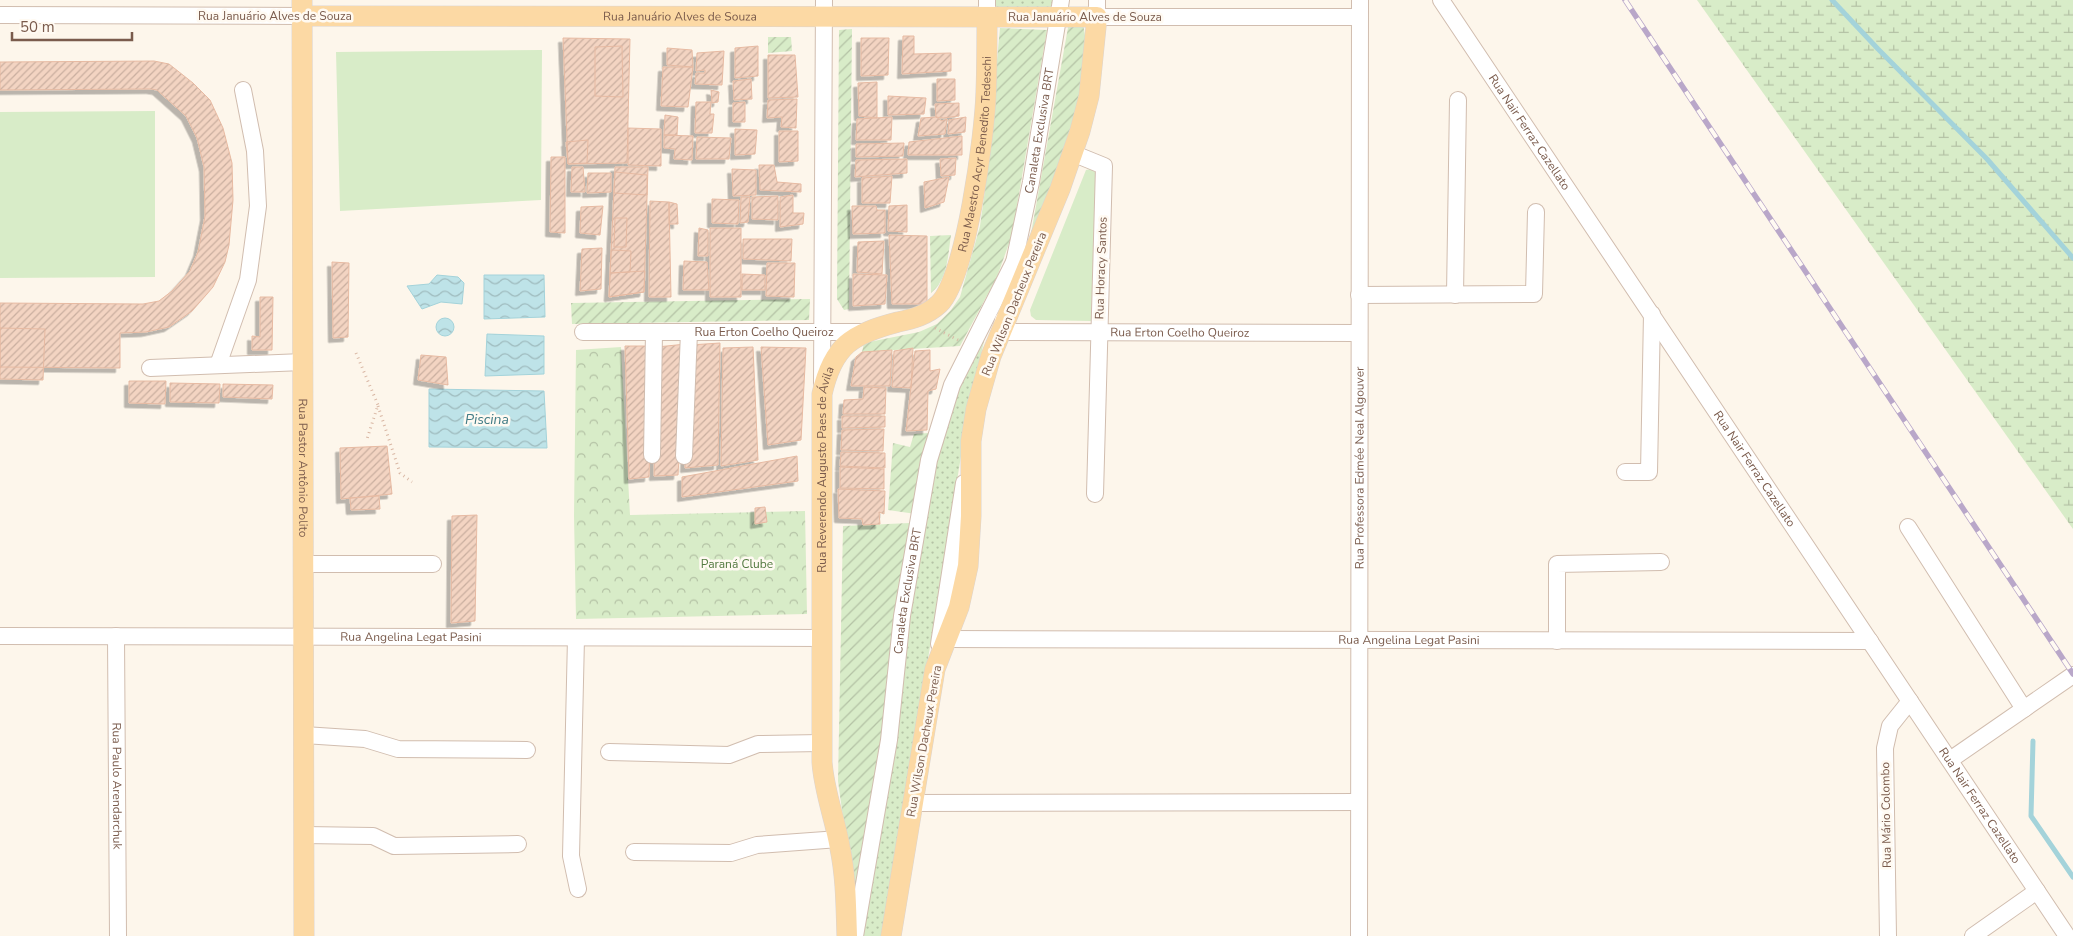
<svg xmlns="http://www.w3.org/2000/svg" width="2073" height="936" viewBox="0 0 2073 936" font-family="'Nunito Sans',sans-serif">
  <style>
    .grass { fill: url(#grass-dots) }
    .forest { fill: url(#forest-crowns) }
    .wetland { fill: url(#wetland-marsh) }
    .park { fill: #d8ecc8 }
    .garden { fill: url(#garden-furrows) }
    .water { fill: url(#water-waves); stroke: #a4d3da }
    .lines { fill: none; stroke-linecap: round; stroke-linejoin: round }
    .stream { stroke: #a4d3da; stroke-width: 5 }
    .building { fill: url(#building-hatch); stroke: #e7baa2; filter: url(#shadow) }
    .minor-casing { stroke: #d1bdaf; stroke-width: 18 }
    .major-casing { stroke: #dcd4d0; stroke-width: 21 }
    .path { stroke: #d9b7a4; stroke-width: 3; stroke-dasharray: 1 4; stroke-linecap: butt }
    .minor { stroke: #fff; stroke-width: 16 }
    .major { stroke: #fcd9a4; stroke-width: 20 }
    .rail-casing { stroke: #b9a7c9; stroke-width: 5.5 }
    .rail { stroke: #fffaf2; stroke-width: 4; stroke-dasharray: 11; stroke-linecap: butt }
    .labels { text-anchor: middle; stroke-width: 5; stroke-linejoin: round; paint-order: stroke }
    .street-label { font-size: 12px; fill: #7a5b4c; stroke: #fffaf2 }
    .park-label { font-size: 12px; fill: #537a41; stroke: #fffaf2 }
    .water-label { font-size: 14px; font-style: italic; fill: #427c86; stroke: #fffaf2 }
  </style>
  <defs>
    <pattern id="grass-dots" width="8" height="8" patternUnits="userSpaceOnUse" patternTransform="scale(1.25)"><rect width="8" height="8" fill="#d8ecc8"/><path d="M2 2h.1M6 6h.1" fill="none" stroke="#b4c2a5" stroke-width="1.8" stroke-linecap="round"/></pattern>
    <pattern id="forest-crowns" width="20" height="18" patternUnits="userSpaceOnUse" patternTransform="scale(1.25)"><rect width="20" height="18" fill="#d8ecc8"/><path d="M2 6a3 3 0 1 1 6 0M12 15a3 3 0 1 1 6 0" fill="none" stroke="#b4c2a5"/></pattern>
    <pattern id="wetland-marsh" width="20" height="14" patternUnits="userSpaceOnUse" patternTransform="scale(1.25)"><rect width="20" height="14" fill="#d8ecc8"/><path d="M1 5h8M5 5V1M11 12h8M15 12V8" fill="none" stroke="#b4c2a5"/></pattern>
    <pattern id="garden-furrows" width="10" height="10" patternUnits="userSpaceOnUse" patternTransform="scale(1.25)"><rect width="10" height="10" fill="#d8ecc8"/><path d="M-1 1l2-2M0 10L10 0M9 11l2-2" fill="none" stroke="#b4c2a5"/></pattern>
    <pattern id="water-waves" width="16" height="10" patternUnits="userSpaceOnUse" patternTransform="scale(1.25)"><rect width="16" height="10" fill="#bee3e8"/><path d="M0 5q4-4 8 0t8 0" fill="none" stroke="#9fbbbe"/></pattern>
    <pattern id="building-hatch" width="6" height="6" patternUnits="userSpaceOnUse" patternTransform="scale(1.25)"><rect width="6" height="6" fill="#f3d4c2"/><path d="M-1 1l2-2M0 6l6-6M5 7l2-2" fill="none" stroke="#caafa0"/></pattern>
    <filter id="shadow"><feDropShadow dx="-4.5" dy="4.5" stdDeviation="0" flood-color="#0004"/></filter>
  </defs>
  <rect width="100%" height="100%" fill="#fdf6eb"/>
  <path class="grass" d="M995,0H1053L1052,9L995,10Z
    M986,332L968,413L883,936H863L901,704L905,643L935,462L961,380Z"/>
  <path class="forest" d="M621,347L630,515L805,511L807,614L576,619L574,516L576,350Z"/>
  <path class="wetland" d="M1697,0H2073V529Z"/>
  <path class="park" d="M542,50L541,200L340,211L336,52Z
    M155,111V277L0,278V112Z
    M1091,169L1096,173L1091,321L1036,320L1031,316L1030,310L1086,170Z"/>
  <path class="garden" d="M1069,22L1083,24L1088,52L1077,109L1027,256Z
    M1000,28L1047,30L1012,235L997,277L960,346L862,352L864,343L919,332L937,324L951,310L960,297L980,226L985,190Z
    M852,29L849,309L844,310L837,299L839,30Z
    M768,37H791L792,51L768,53Z
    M951,235C948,254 948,280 931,293L930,236Z
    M810,299L809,320L572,324L571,303Z
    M929,433L916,514L888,510L893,443L910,447L914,434Z
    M910,523L893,629L884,733L856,912L838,781L843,526Z"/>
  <path class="water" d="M437,275L458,277L464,283L462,304L441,302L422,309L407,286L429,284Z
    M484,275H544L545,317L484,319Z
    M436 327a9 9 0 1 1 18 0a9 9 0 1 1-18 0Z
    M487,334L544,336V374L485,376Z
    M429,389L544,391L547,448L429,447Z"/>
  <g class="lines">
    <path class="stream" d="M1832,0L1878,49L1987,159L2073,258
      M2033,741L2031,816L2073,877"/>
  </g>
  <path class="building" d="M903,36H914V54L951,53V71L902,74Z
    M563,38L630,39L627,163L568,164Z
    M861,38H889L888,75L861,76Z
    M622,46L623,97L595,96V47Z
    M758,46V76L735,78V48Z
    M667,48L692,50L693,67L667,65Z
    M724,51L722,85L695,84L696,73H705V70L696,71L697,53Z
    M768,55H795L798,97L768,98Z
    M154,61L169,64L193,83L210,100L223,128L232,163L233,200L229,245L225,262L213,287L192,311L169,327L146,332L120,333V368L0,367V303L143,304L159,301L172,291L190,271L198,252L205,216L204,167L197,138L186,116L157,90L151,89L0,90V62Z
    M663,67H693L688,107L661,106Z
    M751,79L752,99L734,100L733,81Z
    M937,79H955V100L937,101Z
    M877,82V118L859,116L858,83Z
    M711,90L719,92L718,102L712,103Z
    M888,96L926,98L924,114L888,115Z
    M797,99L796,128L781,127L782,117L767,118L768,100Z
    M696,102H711L710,114H714L712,133H695Z
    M745,102V122H733V103Z
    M959,103V116L943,118L936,117L935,104Z
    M665,115L678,117L677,135H664Z
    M892,117L891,140H856L857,119Z
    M936,117L942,121L947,119L945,134L918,136L921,118Z
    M966,117L965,132L948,134L949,120Z
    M628,128L661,129V166L628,165Z
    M735,129L757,130L755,154L735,155Z
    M779,131H798V161L779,162Z
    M664,135L693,136L692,160L674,159L675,149L664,148Z
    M962,136V155H908L909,142Z
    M697,137L731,138L729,159H696Z
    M588,140L587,163L568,164L566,142Z
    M904,143L903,156L856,157V144Z
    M551,157H565V233L550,232Z
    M956,158L955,175L941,176L940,159Z
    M907,159V173L855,177L856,160Z
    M759,165H774L777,182L801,184V192L760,190Z
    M572,167H583L585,192H571Z
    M615,167H648L644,292L609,297Z
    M732,169L756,170V195L733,196Z
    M615,172L647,175V195L614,193Z
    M588,173H611V192L587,193Z
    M892,176L890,203H862V178Z
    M949,177L944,202L925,208L924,182Z
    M793,195V213H804L803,224L780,227V197Z
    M778,196V220L752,219V197Z
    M741,197H750L748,222L740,223Z
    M712,199L739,200L738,224L712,223Z
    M650,201L669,202L671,297H649Z
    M669,202L677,204L678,224H669Z
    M907,205V232L888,231L889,206Z
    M603,206L600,235L580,233L581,207Z
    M852,206H876L877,210H885V233L853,234Z
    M615,218H627L626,247H614Z
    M699,228L708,230V256H698Z
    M710,228H741V297H710Z
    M889,235L927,236V304H892Z
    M743,239H792L791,261L743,259Z
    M884,241L882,274L857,272L858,242Z
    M602,248L601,289L580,291L582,249Z
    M611,250L631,251L630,272L610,273Z
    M684,261L707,262L709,290H683Z
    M332,262L349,263L348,337L333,338Z
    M767,263H795L794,297L766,296Z
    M645,271L644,292L609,297L610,273Z
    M742,274L765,275V290H742Z
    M853,274L887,275L885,304L853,306Z
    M260,297H273L272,350H252V336L260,337Z
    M0,328L45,329L43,380L0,379Z
    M720,343L718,465L685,468L690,345Z
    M686,344L678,475L654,476L657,347Z
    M625,346H653L649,477L629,479Z
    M753,347L758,460L721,466L723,348Z
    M761,347L806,348L801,440L768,445Z
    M913,348L911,388L892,387L894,351Z
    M892,350L890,386H851L856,357L862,352Z
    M930,350V371L940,369L936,389L928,391L927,430L906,431L915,351Z
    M421,355L446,357L448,385L418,380Z
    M129,381H166L165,404L129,403Z
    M170,383L220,384L219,403L170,402Z
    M223,384L273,385L272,399L223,397Z
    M864,387L886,388L885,414H843L844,400L863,399Z
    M842,416H885V427L842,428Z
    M884,429L883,451L841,450L842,430Z
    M387,446L392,494L341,499L340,448Z
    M841,452L885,453V468L840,466Z
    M797,456L798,481L682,497V477Z
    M840,467L884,469V489L840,488Z
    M838,489L885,491L884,514L879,512L880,524L863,525L862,519L839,518Z
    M379,496L380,509L351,510L350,498Z
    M765,507L767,522L755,524V508Z
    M477,515L475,621L451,623L452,516Z"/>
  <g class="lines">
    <defs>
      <g id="minor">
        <path d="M1097,0V17H1359"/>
        <path id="s1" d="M1441,0L2067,936"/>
        <path d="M0,15L302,16"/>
        <path d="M987,17V0"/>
        <path d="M1072,153L1104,166L1095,494"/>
        <path id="s2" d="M1012,272L1031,182L1061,0"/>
        <path d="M1359,295L1534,294L1536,212"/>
        <path d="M1455,295L1458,100"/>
        <path id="s3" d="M1003,320L1001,332L1359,333"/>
        <path id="s4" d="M583,332H863"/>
        <path d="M218,365L248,280L258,206L255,151L243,90"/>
        <path d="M150,368L303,362"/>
        <path d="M822,383L824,0"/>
        <path d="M652,455L654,332"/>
        <path d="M684,456L689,332"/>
        <path d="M1625,472H1649L1652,314"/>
        <path d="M1908,527L2024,709"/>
        <path d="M303,564H433"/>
        <path id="s5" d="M0,636L821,638"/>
        <path id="s6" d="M116,636L118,936"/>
        <path d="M576,638L571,856L578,889"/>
        <path id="s7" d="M948,639L1870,641"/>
        <path d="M1557,641V564L1661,562"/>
        <path d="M939,644L964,483"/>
        <path d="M304,735L365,739L398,749L527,750"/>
        <path d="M609,752L729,755L758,744L821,743"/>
        <path d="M1950,760L2073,675"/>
        <path d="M913,803L1359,802"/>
        <path d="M304,835L373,836L394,846L518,844"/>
        <path d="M634,852L731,853L757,845L839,839"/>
        <path id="s8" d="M855,936L889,740L902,616L929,460L952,385L1014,262"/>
        <path id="s9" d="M1359,936L1360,0"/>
        <path d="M1888,936L1885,748L1890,726L1910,701"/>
        <path d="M1973,936L2037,891"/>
      </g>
      <g id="major">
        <path id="s10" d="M302,0L304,936"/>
        <path id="s11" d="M302,16L1097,17L1089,96L1080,131L1060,189L991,356L976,409L971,441V516L968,566L959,607L935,669L891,936"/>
        <path id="s12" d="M847,936C846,907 846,877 840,848C835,819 824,791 822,762V394C833,345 852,334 898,322C913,319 927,315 939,304C966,279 985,133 986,92C987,67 987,42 987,17"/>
      </g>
    </defs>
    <use href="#minor" class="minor-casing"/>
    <use href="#major" class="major-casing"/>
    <path class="path" d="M935,328L958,340
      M356,353L378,405L367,439
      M378,406L400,473L412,482"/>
    <use href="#minor" class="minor"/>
    <use href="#major" class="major"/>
    <defs>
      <path id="rail" d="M1625,0L2073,674"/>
    </defs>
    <use href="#rail" class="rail-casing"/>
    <use href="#rail" class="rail"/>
  </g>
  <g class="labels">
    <g class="street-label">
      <text x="275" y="20">Rua Januário Alves de Souza</text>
      <text dy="4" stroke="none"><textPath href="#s11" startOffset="378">Rua Januário Alves de Souza</textPath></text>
      <text x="1085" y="21">Rua Januário Alves de Souza</text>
      <text dy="4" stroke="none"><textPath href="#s2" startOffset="144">Canaleta Exclusiva BRT</textPath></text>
      <text dy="4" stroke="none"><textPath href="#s1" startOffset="159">Rua Nair Ferraz Cazellato</textPath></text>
      <text dy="4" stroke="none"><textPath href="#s12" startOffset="859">Rua Maestro Acyr Benedito Tedeschi</textPath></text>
      <text transform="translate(1101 268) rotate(-88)" y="4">Rua Horacy Santos</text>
      <text transform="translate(1014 304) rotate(-68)" y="4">Rua Wilson Dacheux Pereira</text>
      <text dy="4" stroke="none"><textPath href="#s4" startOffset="181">Rua Erton Coelho Queiroz</textPath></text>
      <text dy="4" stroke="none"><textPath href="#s3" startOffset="191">Rua Erton Coelho Queiroz</textPath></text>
      <text dy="4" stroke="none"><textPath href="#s10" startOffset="468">Rua Pastor Antônio Polito</textPath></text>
      <text dy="4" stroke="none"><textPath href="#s9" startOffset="468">Rua Professora Edmée Neal Algouver</textPath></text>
      <text dy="4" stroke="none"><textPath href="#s1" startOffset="564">Rua Nair Ferraz Cazellato</textPath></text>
      <text dy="4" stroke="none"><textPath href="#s12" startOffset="469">Rua Reverendo Augusto Paes de Ávila</textPath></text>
      <text dy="4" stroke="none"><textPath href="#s8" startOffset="349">Canaleta Exclusiva BRT</textPath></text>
      <text dy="4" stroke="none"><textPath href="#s5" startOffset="411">Rua Angelina Legat Pasini</textPath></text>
      <text dy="4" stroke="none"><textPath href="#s7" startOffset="461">Rua Angelina Legat Pasini</textPath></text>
      <text transform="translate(924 741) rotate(-80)" y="4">Rua Wilson Dacheux Pereira</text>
      <text dy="4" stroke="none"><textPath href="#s6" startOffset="150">Rua Paulo Arendarchuk</textPath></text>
      <text dy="4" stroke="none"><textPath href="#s1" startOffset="969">Rua Nair Ferraz Cazellato</textPath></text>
      <text transform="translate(1886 815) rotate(-91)" y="4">Rua Mário Colombo</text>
    </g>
    <g class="park-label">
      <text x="737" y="568">Paraná Clube</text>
    </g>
    <g class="water-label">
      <text x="487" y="424">Piscina</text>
    </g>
  </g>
  <path d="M12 32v8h120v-8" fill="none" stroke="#7a5b4c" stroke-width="2.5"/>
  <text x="20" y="32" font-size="15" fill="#7a5b4c" stroke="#fffaf2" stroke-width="4" paint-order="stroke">50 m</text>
</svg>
